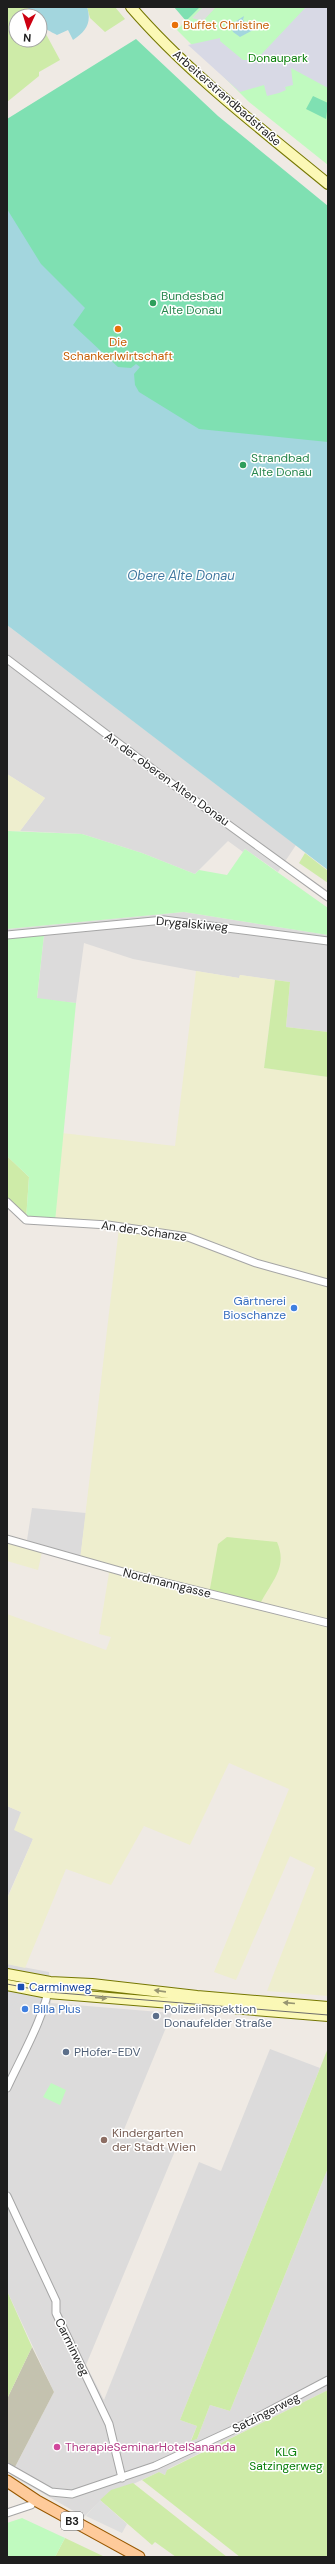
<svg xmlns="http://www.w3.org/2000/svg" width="335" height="2564" viewBox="0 0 335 2564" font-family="'DM Sans',sans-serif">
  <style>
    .residential { fill: #dcdbdb }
    .construction { fill: #c4c2af }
    .farmland { fill: #eeeece }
    .grass { fill: #ceeba8 }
    .park { fill: #c0fabf }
    .pitch { fill: #7fe0b2 }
    .parking { fill: #dedede }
    .plaza { fill: #d8d9e5 }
    .water { fill: #a3d6de }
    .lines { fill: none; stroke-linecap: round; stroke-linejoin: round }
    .street-casing { stroke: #a5a5a5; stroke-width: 9 }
    .secondary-casing { stroke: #757702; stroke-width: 12 }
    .primary-casing { stroke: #985800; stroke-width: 13 }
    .street { stroke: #fff; stroke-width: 7 }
    .secondary { stroke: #fbf8b6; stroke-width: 10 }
    .primary { stroke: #feca9a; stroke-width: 11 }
    .tram { stroke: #6c6c6c; stroke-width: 1 }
    .oneway { fill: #989672 }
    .food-dot { fill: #e8710a; stroke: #fff; stroke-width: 1.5 }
    .leisure-dot { fill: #2e9e5b; stroke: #fff; stroke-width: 1.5 }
    .shop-dot { fill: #3f7fe0; stroke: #fff; stroke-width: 1.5 }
    .transit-dot { fill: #1a4fb4; stroke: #fff; stroke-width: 1.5 }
    .service-dot { fill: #5c6f8a; stroke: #fff; stroke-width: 1.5 }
    .education-dot { fill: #8d6e63; stroke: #fff; stroke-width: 1.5 }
    .hotel-dot { fill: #d1479c; stroke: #fff; stroke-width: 1.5 }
    .labels { text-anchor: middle; stroke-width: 3; stroke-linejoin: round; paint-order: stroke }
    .shield { fill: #fff; stroke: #626262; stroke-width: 1 }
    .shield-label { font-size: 11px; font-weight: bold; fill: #1e1e1e }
    .food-label { font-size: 12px; fill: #c56008; stroke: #fff; text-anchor: start }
    .park-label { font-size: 12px; fill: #097f09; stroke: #fff }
    .street-label { font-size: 12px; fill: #1e1e1e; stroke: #fff }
    .leisure-label { font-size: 12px; fill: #27864d; stroke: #fff; text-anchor: start }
    .shop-label { font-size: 12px; fill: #366cbe; stroke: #fff; text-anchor: end }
    .transit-label { font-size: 12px; fill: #164399; stroke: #fff; text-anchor: start }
    .service-label { font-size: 12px; fill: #4e5e75; stroke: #fff; text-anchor: start }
    .education-label { font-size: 12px; fill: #785e54; stroke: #fff; text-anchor: start }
    .hotel-label { font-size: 12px; fill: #b23c85; stroke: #fff; text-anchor: start }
    .water-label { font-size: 13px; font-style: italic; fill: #4279a0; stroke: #fff }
  </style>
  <rect width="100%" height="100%" fill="#efeae4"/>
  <path class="residential" d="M7,625L296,845L278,872L245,849L243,852L228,841L195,874L142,853L82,834L20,831L45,798L7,774Z
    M184,912L328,935V1032L286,1027L290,982L240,975L239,978L196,971L133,959L84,943L76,1003L37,999L44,935L7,938V929Z
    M32,1508L86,1513L80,1560L42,1552L27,1540Z
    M7,1806L21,1812L33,1839L7,1898Z
    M7,1964L49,1972L51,2003L172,2013L123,2132L175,2151L86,2365L104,2400L199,2162L221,2171L270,2049L320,2068L180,2420L197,2426L191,2440L197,2439L210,2405L230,2411L328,2168V2390L168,2469L165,2475L159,2472L103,2498L84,2517L11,2475L54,2392L7,2291Z"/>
  <path class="construction" d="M32,2347L54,2392L15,2467L7,2462V2399Z"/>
  <path class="farmland" d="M7,774L45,798L20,831H7Z
    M196,971L239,978L240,975L275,980L264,1068L328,1077V1996L267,1991L315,1868L290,1856L236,1980L214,1972L289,1789L229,1763L190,1845L144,1826L111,1885L66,1869L25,1968L7,1964V1899L33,1839L14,1830L21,1812L7,1806V1614L106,1650L111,1637L99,1634L109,1573L80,1560L119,1228L55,1222L62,1133L175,1146Z
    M7,1542L42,1552L38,1570L7,1561Z"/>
  <path class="grass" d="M7,7H27L34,16H16V40H40V23L60,60L39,72V76L7,102Z
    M87,7H115L125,19L105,32L90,18Z
    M305,853L328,871V883L299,863Z
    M275,980L290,982L286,1027L328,1032V1077L264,1068Z
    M7,1156L29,1177L26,1220L7,1208Z
    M227,1537L277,1542C288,1567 272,1581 260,1604L209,1594L218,1544Z
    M328,2048V2168L230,2411L210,2405L197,2439L191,2441L197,2426L180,2420Z
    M7,2291L32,2347L7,2399Z
    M328,2390V2557H240L142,2480L159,2472L165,2475L167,2470Z
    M133,2483L227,2557H176L155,2542L152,2545L100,2500L111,2490Z
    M65,2538L105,2557H55Z"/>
  <path class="park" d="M200,7H328V165L249,102L177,30Z
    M7,831L82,834L142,853L195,874L199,870L227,875L245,849L328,908V935L184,912L7,929Z
    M44,935L37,998L76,1003L55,1222L26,1220L29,1177L7,1156V938Z
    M51,2083L66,2090L60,2105L43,2097Z
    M22,2518L65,2538L55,2557H7V2523Z"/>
  <path class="pitch" d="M174,7H200L186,21Z
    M136,39L218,116L328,206V653L7,341V119Z
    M313,96L328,103L326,119L306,109Z"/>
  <path class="parking" d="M203,7H216L203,21L192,18Z
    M100,2500L127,2524L122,2533L86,2516Z"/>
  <path class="plaza" d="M306,7H328V88L291,68L293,85L285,87L286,90L279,93L267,96L264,85L240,92L188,45L220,38V41L243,60H256Z"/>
  <path class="water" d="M27,7H87C92,23 86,31 73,40L68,30L57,35C48,30 40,28 40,16H34Z
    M244,16L243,20L251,27L253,25L255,26V29L240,37L233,32L230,25Z
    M7,209L41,264L85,308L73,325L118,367L131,368L136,364L140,367L134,374L135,385L139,392L199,429L328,442V870L7,625Z"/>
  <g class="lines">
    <defs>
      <path id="street" d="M7,659L175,786L328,897
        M7,935L164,920L328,941
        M7,1202L26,1220L108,1225L188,1237L256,1263L328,1283
        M7,1539L134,1575L328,1623
        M7,2088C22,2055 44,2019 50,1982
        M7,2196L56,2301V2313L109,2424L122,2478
        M7,2467L51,2492L72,2494L155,2466L235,2429L328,2380
        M7,2513L31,2505"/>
      <path id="secondary" d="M131,7C188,73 260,128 328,184
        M7,1974L50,1982L92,1984L197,1996L328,2007
        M7,1985L48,1993L328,2016"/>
      <path id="primary" d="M7,2481L37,2501L139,2557"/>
    </defs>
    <use href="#street" class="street-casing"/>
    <use href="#secondary" class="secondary-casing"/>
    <use href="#primary" class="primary-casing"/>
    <use href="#street" class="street"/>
    <use href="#secondary" class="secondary"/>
    <use href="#primary" class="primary"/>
    <path class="tram" d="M7,1984L48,1992L328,2015"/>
  </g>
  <defs><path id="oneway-solid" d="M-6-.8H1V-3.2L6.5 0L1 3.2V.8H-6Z"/></defs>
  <g class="oneway">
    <use href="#oneway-solid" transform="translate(160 1991) rotate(-172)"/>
    <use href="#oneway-solid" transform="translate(101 1998) rotate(5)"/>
    <use href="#oneway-solid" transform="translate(289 2003) rotate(-175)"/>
  </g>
  <g class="food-dot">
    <circle cx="175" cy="25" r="4"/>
    <circle cx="118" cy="329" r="4"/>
  </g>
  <g class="leisure-dot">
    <circle cx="153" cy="303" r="4"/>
    <circle cx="243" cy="465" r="4"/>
  </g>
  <g class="shop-dot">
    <circle cx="294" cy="1308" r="4"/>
    <circle cx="25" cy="2009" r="4"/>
  </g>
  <rect class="transit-dot" x="17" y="1983" width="8" height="8" rx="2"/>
  <g class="service-dot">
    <circle cx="156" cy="2016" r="4"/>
    <circle cx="66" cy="2052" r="4"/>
  </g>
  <circle class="education-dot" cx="104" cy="2140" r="4"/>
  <circle class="hotel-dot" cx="57" cy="2447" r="4"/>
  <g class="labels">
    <rect class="shield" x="61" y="2512" width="22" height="18" rx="3"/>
    <g class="shield-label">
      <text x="72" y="2525">B3</text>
    </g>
    <g class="food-label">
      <text x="183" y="29">Buffet Christine</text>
      <text x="118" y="346" text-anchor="middle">Die<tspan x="118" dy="14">Schankerlwirtschaft</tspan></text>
    </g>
    <g class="park-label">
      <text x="278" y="62">Donaupark</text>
      <text x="286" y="2456">KLG<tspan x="286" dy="14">Satzingerweg</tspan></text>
    </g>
    <g class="street-label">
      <text transform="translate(227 98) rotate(41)" y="4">Arbeiterstrandbadstraße</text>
      <text transform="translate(167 779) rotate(36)" y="4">An der oberen Alten Donau</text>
      <text transform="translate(192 924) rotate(5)" y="4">Drygalskiweg</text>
      <text transform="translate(144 1231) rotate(8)" y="4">An der Schanze</text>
      <text transform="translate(167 1583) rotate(14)" y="4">Nordmanngasse</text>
      <text transform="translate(72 2347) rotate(64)" y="4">Carminweg</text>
      <text transform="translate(266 2413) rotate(-27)" y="4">Satzingerweg</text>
    </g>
    <g class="leisure-label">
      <text x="161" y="300">Bundesbad<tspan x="161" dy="14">Alte Donau</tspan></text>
      <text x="251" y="462">Strandbad<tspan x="251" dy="14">Alte Donau</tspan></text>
    </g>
    <g class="shop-label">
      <text x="286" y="1305">Gärtnerei<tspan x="286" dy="14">Bioschanze</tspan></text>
      <text x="33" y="2013" text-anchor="start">Billa Plus</text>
    </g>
    <g class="transit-label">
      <text x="29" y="1991">Carminweg</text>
    </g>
    <g class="service-label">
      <text x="164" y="2013">Polizeiinspektion<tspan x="164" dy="14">Donaufelder Straße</tspan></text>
      <text x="74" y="2056">PHofer-EDV</text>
    </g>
    <g class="education-label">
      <text x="112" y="2137">Kindergarten<tspan x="112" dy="14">der Stadt Wien</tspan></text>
    </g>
    <g class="hotel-label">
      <text x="65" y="2451">TherapieSeminarHotelSananda</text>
    </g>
    <g class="water-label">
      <text x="181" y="580">Obere Alte Donau</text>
    </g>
  </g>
  <rect width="335" height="2564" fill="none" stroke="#1e1e1e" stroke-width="16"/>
  <g transform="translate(28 28) rotate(184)"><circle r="19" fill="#ffffff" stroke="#a5a5a5"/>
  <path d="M0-3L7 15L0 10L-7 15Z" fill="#cc0011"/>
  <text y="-6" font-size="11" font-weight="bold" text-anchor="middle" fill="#1e1e1e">N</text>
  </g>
</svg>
